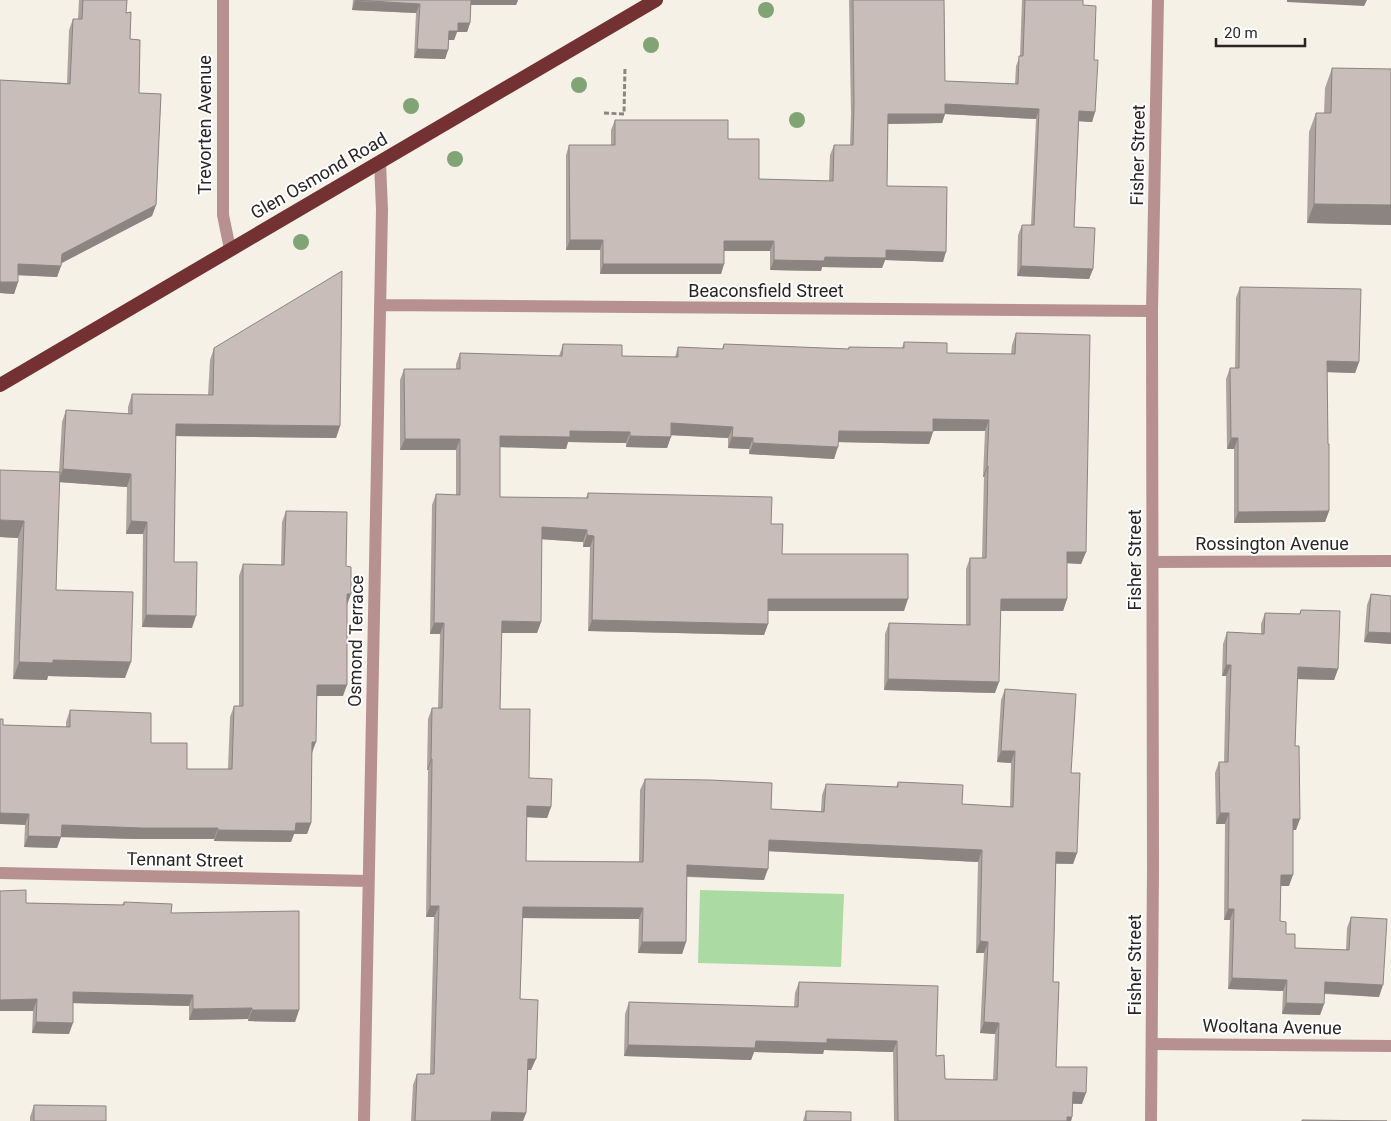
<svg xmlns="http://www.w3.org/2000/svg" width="1391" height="1121" viewBox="0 0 1391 1121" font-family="Roboto,sans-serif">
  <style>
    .pitch { fill: #abdba3 }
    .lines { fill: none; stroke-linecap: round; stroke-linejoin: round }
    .path { stroke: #89867f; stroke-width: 3; stroke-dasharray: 5 2.5; stroke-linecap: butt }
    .minor { stroke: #b69190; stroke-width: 12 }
    .tertiary { stroke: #b69190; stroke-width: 12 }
    .trunk { stroke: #733134; stroke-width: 14 }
    .tree { fill: #81a474 }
    .wall { fill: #aca39e }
    .shaded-wall { fill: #8c8481 }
    .building { fill: #c8bdb8; stroke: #8c8481 }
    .labels { text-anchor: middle; stroke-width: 4; stroke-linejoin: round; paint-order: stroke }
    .street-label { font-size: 18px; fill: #282623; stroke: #fff }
  </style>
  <rect width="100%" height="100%" fill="#f5f1e7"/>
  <path class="pitch" d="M700,890L844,894L841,967L698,963Z"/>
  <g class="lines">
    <path class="path" d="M604,113L624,114L625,67"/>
    <path class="minor" d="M223,0V215L230,249
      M380,305L1152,311
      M1153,562L1391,561
      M0,873L368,881
      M1152,1044L1391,1046
      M364,1121L382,210L380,162"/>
    <path class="tertiary" d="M1151,1121L1153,870L1152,311L1158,0"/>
    <path class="trunk" d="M0,385L656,0"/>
  </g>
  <g class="tree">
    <circle cx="766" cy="10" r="8"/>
    <circle cx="651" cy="45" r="8"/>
    <circle cx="579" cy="85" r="8"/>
    <circle cx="411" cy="106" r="8"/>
    <circle cx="797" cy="120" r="8"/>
    <circle cx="455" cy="159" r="8"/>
    <circle cx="301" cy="242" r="8"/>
  </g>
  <path class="wall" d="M79,0H127L126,13L131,12L130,39L140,40L139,93L161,94L156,205L152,216L61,263V266L57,277L18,275V282L14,294L0,293V80L67,83L69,30L73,19H78Z
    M353,0H518L516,5H471L470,23L467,32H457L454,40H449L448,50L445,59L414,58L416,13L352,10Z
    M849,0H944L945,81L1015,84L1016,66L1020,56L1022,0H1083V5L1094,60L1095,112L1092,122L1079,121L1074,227L1093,269L1089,279L1017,276L1018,235L1022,225H1031L1036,119L945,114L942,123L888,124L887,186L943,262L885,260L882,268L822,267L821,271L770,270V251H724V264L721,274H600V250H566V155L569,145H611V130L615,120L728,139L759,179L829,181L830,155L834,145H850L851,114Z
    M1332,68L1391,69V225L1307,223L1309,132L1316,113H1324L1325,88Z
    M1240,287L1359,362L1355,373L1327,372L1329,511L1325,522L1234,523V449H1227L1226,379L1230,368H1235L1236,298Z
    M1016,333L1086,552L1081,564L1067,563V599L1063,611H1001L995,693L884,690L885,634L889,623L966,625V569L970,558H982L984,477H983L985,431H933L929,444L838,442L834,459L749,454V449L728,448V438L671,435L667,448L626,447V443L568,442L566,449L500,447V497L586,498L588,493L771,524L782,554L904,611H768V624L764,635L588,631L590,547H583V542L541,539V622L537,633H501L500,709L529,778L551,807L547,818L527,817L526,861L639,862L640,790L645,779L771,809L821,811L822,795L826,784L896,787L898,782L962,804L1010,807L1011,763L997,762L1001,700L1005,689L1071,773L1077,853L1073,864H1056L1053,982L1056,1067L1082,1104H1073L1072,1117L1071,1121H894L893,1052L824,1050L823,1054L754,1052L751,1060L624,1056L625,1014L629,1002L794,1007L795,993L799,982L936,1056L945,1079L993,1080L995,1034L980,1033L984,953H976L978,862L769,851L764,880L687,877L686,942L682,954L638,953L639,919L522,918L520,999L531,1070H528L526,1113L523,1121H411L413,1085L417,1074H430L434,917H426L428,770H427L428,719L432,708H438L440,634H430L432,505L436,494L456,495V450H400V380L404,369H456V364L460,353L559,356L563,344L622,356L675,357L678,347L722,349L724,344L848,349L849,347L902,348L904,342L947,353L1011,354L1012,345Z
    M214,348L340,426L336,438L176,436L174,562L192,628L142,627L143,534H126L127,487L59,482L56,590L125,678L48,676L47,680L13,679L18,538L0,537L59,472L62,422L66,410L128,414V407L132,394L208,395L210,360Z
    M286,511L346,566L347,604L343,696H317L312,753L311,823L307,834H294L291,842L214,841V839H138L61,837L57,848L24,847L25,825L3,725L66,727V722L70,710L151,743L187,769H228L230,717L234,706H239V576L243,564L281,565L282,522Z
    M1371,594L1391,596V644L1364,642L1367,605Z
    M1301,610L1338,669L1334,680L1297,679L1295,746L1296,830H1293L1289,886H1281L1280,921L1286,934L1295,948L1346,950L1347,928L1351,917L1379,997L1324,994V1004L1320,1015L1282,1014L1283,991L1228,989L1230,920H1224L1225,824H1216L1215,773L1219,762H1224L1226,676H1222L1223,644L1227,632L1261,634V624L1265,613L1299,614Z
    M0,891L26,903L122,905L124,902L171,913L299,1010L295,1022L248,1021V1019L189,1020V1006L73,1003L69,1034L32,1033L33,1011H0Z
    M34,1105L106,1121H30V1117Z
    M806,1111V1121H803Z"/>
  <path class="shaded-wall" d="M470,0H518L516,5H468Z
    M1287,0H1367L1364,6L1287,2Z
    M355,1L420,4L416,13L352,10Z
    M458,23H470L467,32H457L454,40H446L449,31Z
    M417,49L448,50L445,59L414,58Z
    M945,104L1039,109L1036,119L945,114L942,123L884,124L888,114Z
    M1079,111L1095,112L1092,122L1075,121Z
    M1314,204L1391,205V225L1307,223Z
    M156,205L152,216L58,265L62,254Z
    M570,240H603L600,250H566Z
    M724,241H774L770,251H720Z
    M886,250L946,252L943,262L885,260L882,268L822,267L821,271L770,270L774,260L825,257Z
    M18,264L61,266L57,277L14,275Z
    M603,264H724L721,274H600Z
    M1021,266L1093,269L1089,279L1017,276Z
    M0,282H18L14,294L0,293Z
    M1327,361L1359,362L1355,373L1323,372Z
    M933,419L989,420L985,431H929Z
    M671,423L733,427L728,438L667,435Z
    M176,424L340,426L336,438L172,436Z
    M570,431L630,432L626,443L568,442L566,449L496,447L500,436Z
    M839,431L933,432L929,444L835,442Z
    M630,436L671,437L667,448L626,447Z
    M732,437L753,438L749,449L728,448Z
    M1231,438H1238L1234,449H1227Z
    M405,439H460L456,450H400Z
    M753,443L838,447L834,459L749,454Z
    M987,466H988L984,477H983Z
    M63,469L131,474L127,487L58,482Z
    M1329,511L1325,522L1234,523L1238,512Z
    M0,520L24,521L18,538L0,537Z
    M131,521L147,522L143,534H126Z
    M542,527L587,530L583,542L538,539Z
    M587,535L594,536L590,547H583Z
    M1067,552H1086L1081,564L1063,563Z
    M347,594H351L347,605Z
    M768,599H908L904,611H764Z
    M1001,599H1067L1063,611H997Z
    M146,615L196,616L192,628L142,627Z
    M592,620L768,624L764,635L588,631Z
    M502,621L541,622L537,633H498Z
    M434,623H444L440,634H430Z
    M1368,632L1391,633V644L1364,642Z
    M53,660L131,662L125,678L48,676L47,680L13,679L19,662Z
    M1226,665H1231L1226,676H1222Z
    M1298,667L1338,669L1334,680L1294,679Z
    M888,679L999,682L995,693L884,690Z
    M317,685H347L343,696H313Z
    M312,742H316L312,753Z
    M1001,751H1015L1011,763L997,762Z
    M431,759H432L428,770H427Z
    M527,806L551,807L547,818L523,817Z
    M0,813L29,814L25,825L0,824Z
    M1220,813H1229L1225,824H1216Z
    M1293,819H1300L1296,830H1289Z
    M296,823H311L307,834H294L291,842L214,841L218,830Z
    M62,825L218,828L214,839H138L58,837Z
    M28,836L61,837L57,848L24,847Z
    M769,840L982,850L978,862L765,851Z
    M1056,852L1077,853L1073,864L1052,863Z
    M687,865L768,869L764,880L683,876Z
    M1281,875H1293L1289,886H1277Z
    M430,906H439L434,917H426Z
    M523,907L643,908L639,919L518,918Z
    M1228,909H1234L1230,920H1224Z
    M980,941L988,942L984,953H976Z
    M642,942H686L682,954L638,953Z
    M1232,978L1287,980L1283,991L1228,989Z
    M1325,982L1383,985L1379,997L1321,993Z
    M73,992L193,995L189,1006L69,1003Z
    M37,999L33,1011H0V1000Z
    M1286,1003L1324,1004L1320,1015L1282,1014Z
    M252,1008L248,1019L189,1020L193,1009Z
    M252,1010H299L295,1022L248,1021Z
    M36,1022L73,1023L69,1034L32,1033Z
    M984,1022L999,1023L995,1034L980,1033Z
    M827,1039L897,1041L893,1052L824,1050L823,1054L754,1052L751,1060L624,1056L628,1045Z
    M528,1059H536L531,1070H524Z
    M1073,1092L1086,1093L1082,1104L1069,1103Z
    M492,1112L526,1113L523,1121H488Z
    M1067,1117H1072L1071,1121H1066Z"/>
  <path class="building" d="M83,0H127L126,13L131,12L130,39L140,40L139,93L161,94L156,205L62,254L61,266L18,264V282H0V80L70,84L73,19H82Z
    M355,0H471L470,23H458V31H449L448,50L417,49L420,4Z
    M853,0H944L945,81L1018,84L1019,56H1023L1025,0H1083V5L1096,6L1094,60H1098L1095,112L1079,111L1074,227L1095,228L1093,269L1021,266L1022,225H1034L1039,109L945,104V114H888L887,186L947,187L946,252L886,250V258L825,257L824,261L774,260V241H724V264H603V240H570L569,145H615V120H728V139H759V179L833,181L834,145H853L854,104Z
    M1332,68L1391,69V205L1314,204L1316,113H1331Z
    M342,271L340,426L176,424L174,562H197L196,616L146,615L147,522L131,521V474L63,469L66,410L132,414V394L213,395L214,348Z
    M1240,287L1361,289L1359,362L1327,361L1328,444H1329V511L1238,512V438H1231L1230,368H1239Z
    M1016,333L1090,335L1086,552H1067V599H1001L999,682L888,679L889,623L970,625V558H986L988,466H987L989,420L933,419V432L839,431L838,447L753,443V438L732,437L733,427L671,423V437L630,436V432L570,431V437L500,436V497L588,498V493L772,497L771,524H783L782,554H908V599H768V624L592,620L594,536L587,535V530L542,527L541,622L502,621L500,709H530L529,778L552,779L551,807L527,806L526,861L643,862L645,779L710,780L772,783L771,809L824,812L826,784L898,787V782L963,785L962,804L1013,807L1015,751H1001L1005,689L1076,694L1071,773H1080L1077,853L1056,852L1053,982H1059L1056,1067H1087L1086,1093L1073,1092L1072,1117H1067V1121H898L897,1041L827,1039V1043L756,1041L755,1048L628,1045L629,1002L798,1007L799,982L938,986L936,1056L944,1055L945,1079L997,1080L999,1023L984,1022L988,942L980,941L982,850L769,840L768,869L687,865L686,942H642L643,908L523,907L520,999L538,1000L536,1059H528L526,1113L492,1112L491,1121H415L417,1074H434L439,906H430L432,759H431L432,708H442L444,623H434L436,494L460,495V439H405L404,369H460V353L562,356L563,344L622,345V356L678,357V347L723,349L724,344L849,349V347L904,348V342L947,343V353L1015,354Z
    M0,470L60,472L56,590L133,592L131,662L53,660V663L19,662L24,521L0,520Z
    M286,511L347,512L346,566L351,567V594H347V685H317L316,742H312L311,823H296L295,831L218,830V828H142L62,825L61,837L28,836L29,814L0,813V719H3V725L70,727V710L151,713V743H187V769H232L234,706H243V564L284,565Z
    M1371,594L1391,596V633L1368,632Z
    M1301,610L1340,611L1338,669L1298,667L1295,746H1299L1300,819H1293V875H1281L1280,921L1286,922V934H1295V948L1349,950L1351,917L1387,919L1383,985L1325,982L1324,1004L1286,1003L1287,980L1232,978L1234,909H1228L1229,813H1220L1219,762H1228L1231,665H1226L1227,632L1264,634L1265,613L1300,614Z
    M26,890V903L124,905V902L172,904L171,913L299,911V1010H252V1008L193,1009V995L73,992V1023L36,1022L37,999L0,1000V891Z
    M34,1105L106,1106V1121H34Z
    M806,1111L851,1112V1121H806Z
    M1302,1120L1387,1121H1302Z"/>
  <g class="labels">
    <g class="street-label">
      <text transform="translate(205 125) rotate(-90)" y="6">Trevorten Avenue</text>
      <text transform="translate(1138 155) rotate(-89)" y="6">Fisher Street</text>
      <text transform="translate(319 176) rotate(-30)" y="6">Glen Osmond Road</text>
      <text x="766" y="297">Beaconsfield Street</text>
      <text x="1272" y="550">Rossington Avenue</text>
      <text transform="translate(1135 560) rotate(-90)" y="6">Fisher Street</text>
      <text transform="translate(356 641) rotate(-89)" y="6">Osmond Terrace</text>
      <text transform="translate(185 860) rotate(1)" y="6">Tennant Street</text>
      <text transform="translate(1135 965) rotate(-90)" y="6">Fisher Street</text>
      <text transform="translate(1272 1027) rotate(1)" y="6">Wooltana Avenue</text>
    </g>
  </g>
  <path d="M1216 38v8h89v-8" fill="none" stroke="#282623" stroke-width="2.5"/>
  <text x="1224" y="38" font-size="15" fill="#282623" stroke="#ffffff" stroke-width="4" paint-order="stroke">20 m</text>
</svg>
